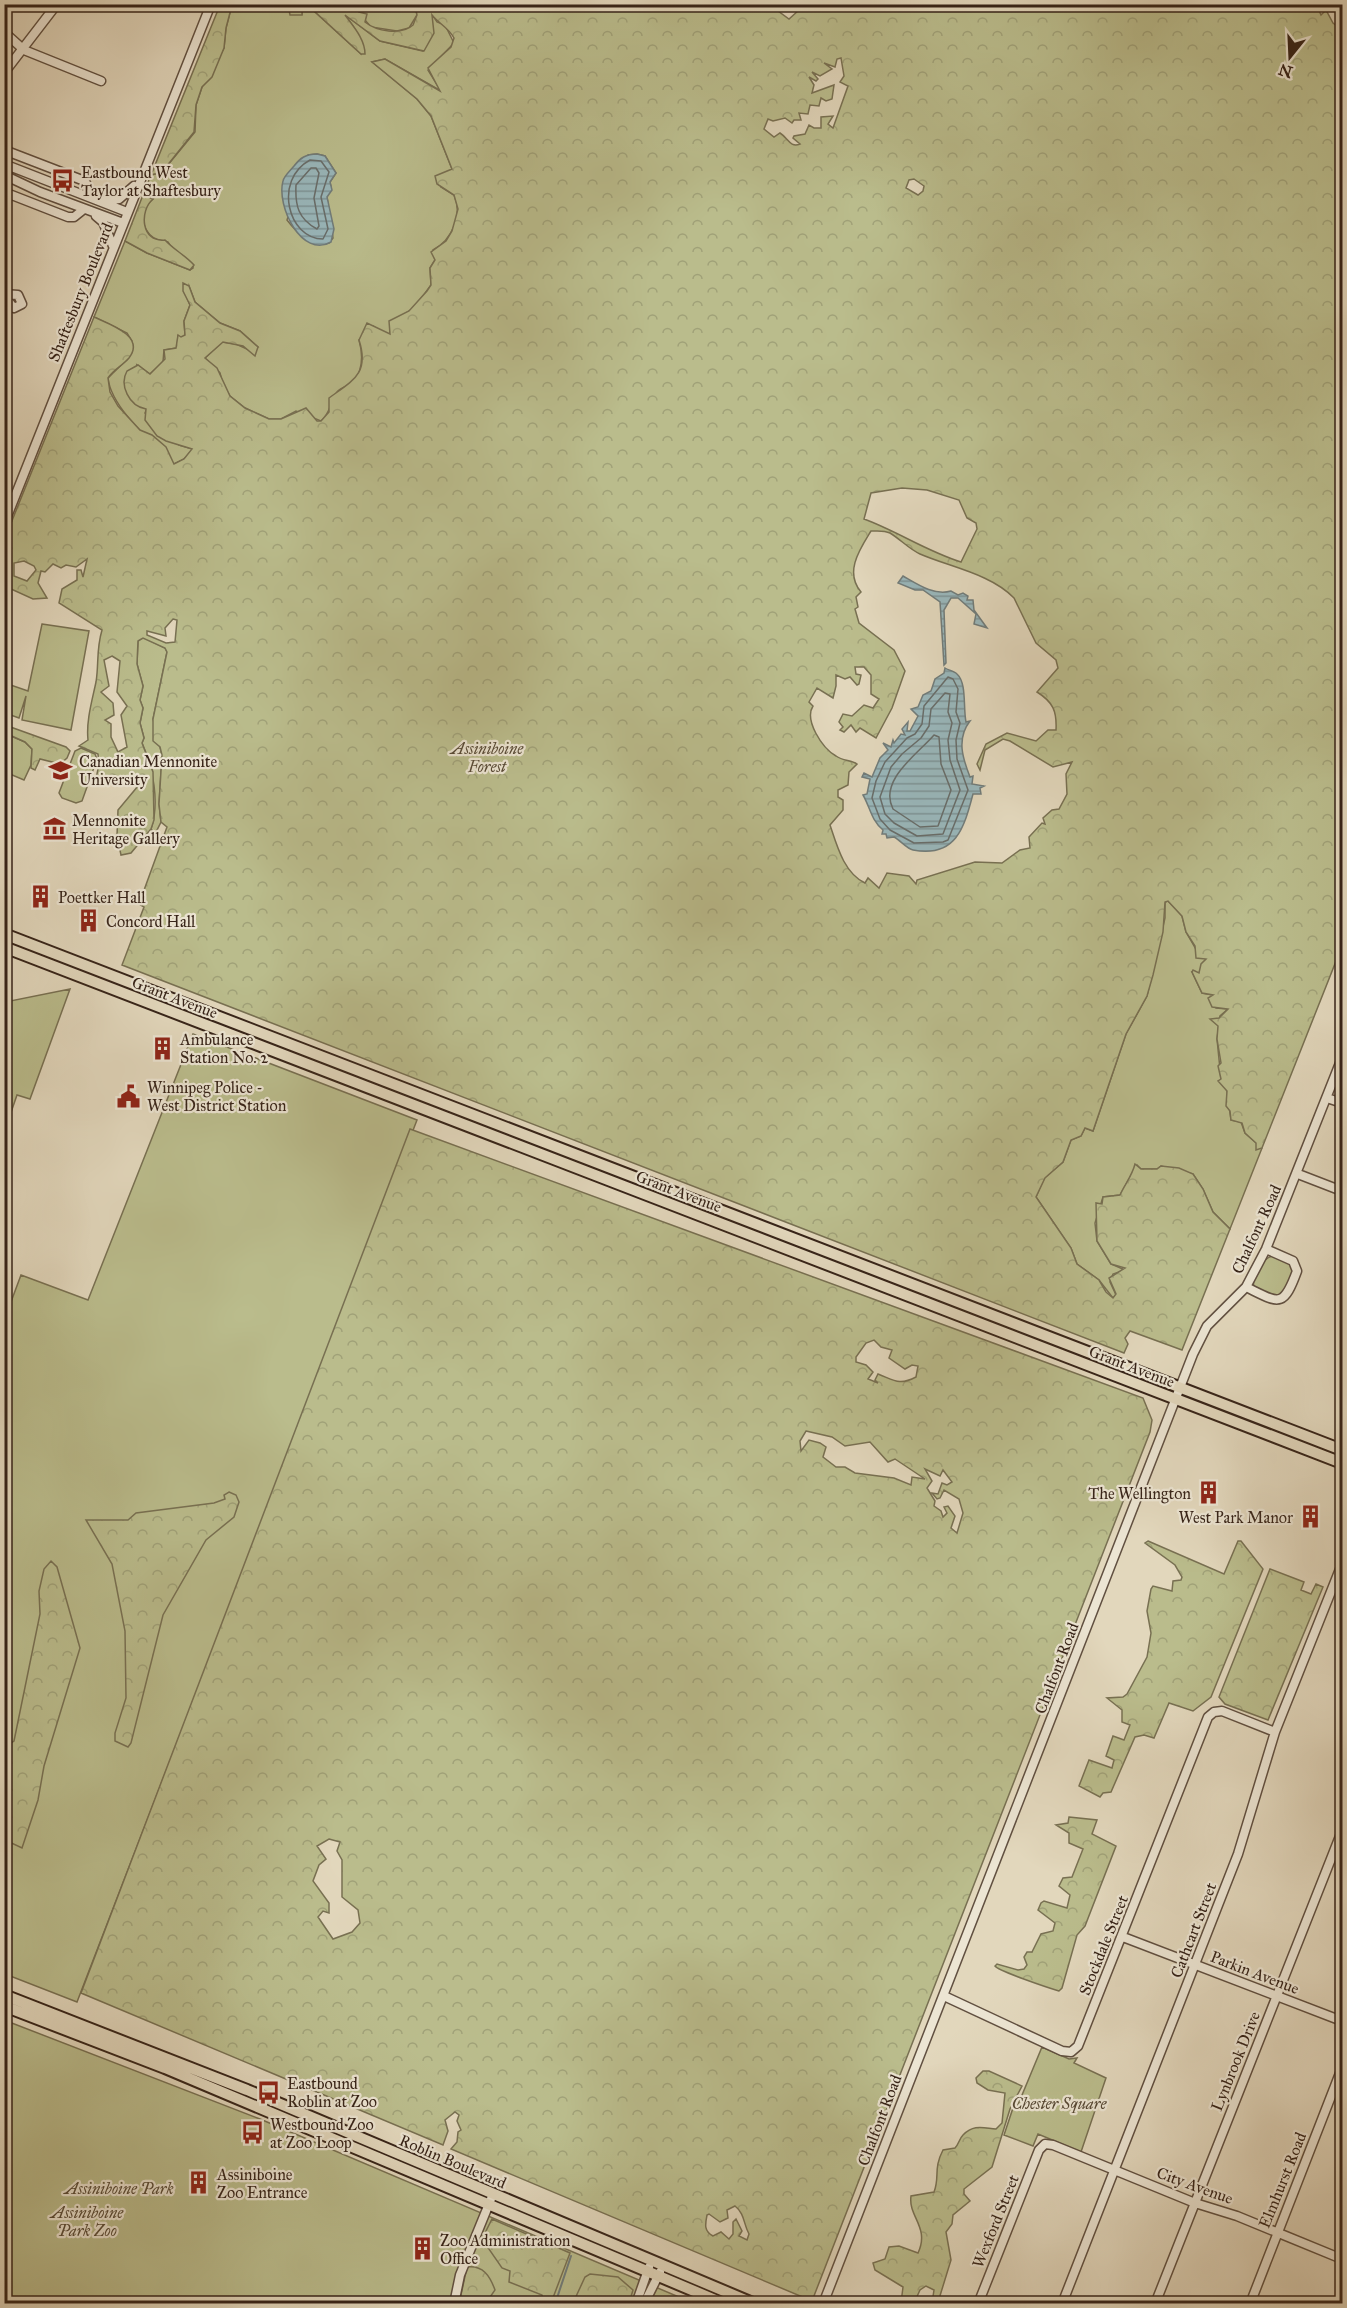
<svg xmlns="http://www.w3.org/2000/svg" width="1347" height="2308" viewBox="0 0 1347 2308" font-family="'IM FELL Great Primer',serif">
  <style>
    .green { fill: #babc8c; stroke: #787052; stroke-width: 1.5; fill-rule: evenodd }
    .forest { fill: url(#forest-crowns); stroke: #787052; stroke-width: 1.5; fill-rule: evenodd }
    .water { fill: url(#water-rules); stroke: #717c7a; stroke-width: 1.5 }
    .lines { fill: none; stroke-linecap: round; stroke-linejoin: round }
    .shore { stroke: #686d6a; stroke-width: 1.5 }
    .stream { stroke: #717c7a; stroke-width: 2 }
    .minor-casing { stroke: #615041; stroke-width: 11 }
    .major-casing { stroke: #362318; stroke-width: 14 }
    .minor { stroke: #ece5d3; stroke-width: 8 }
    .major { stroke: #e2d7bc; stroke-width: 10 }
    .labels { text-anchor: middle; stroke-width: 4.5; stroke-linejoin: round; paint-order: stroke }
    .poi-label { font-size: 16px; fill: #362318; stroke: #ece5d3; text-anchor: start }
    .street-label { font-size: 16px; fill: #362318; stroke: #ece5d3 }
    .park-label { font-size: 16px; font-style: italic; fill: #574935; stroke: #ece5d3 }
  </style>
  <defs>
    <pattern id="forest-crowns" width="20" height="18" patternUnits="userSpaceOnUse" patternTransform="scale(1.5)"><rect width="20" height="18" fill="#babc8c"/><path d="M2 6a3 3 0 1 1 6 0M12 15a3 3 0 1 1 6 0" fill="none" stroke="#a0a178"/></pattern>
    <pattern id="water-rules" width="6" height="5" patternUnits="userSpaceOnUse" patternTransform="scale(1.5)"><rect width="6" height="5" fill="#99b7bb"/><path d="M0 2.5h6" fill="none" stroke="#7e9497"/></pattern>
  </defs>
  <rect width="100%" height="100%" fill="#e2d7bc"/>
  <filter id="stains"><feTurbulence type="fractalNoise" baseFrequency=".00333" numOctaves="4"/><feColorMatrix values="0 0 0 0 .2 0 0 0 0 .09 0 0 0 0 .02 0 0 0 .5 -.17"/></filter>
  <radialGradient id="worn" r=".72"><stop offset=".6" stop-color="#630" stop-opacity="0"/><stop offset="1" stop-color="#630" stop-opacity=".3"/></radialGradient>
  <path class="green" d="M232,5H288V7L302,14V5H312L313,10L361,54C362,36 354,27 344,14L380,41L423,51L432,14L437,22L445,25L454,43L428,70L441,91L385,59L372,62L417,99L431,116L452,169L441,187L454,195C463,215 452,240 433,250L435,260L430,268L431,285C426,292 418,303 412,309C403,316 390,319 390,334L387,335L373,326L359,340C363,354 363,369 354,382C350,386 341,387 337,392C330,401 331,413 321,421L296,411L281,419H269L245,408L230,396L223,385L220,373L205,358L222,342L236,344L249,350L258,347L240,331L220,323L195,302L189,286L187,298L190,305L184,321L185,335L182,338L178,336L177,348L164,350L163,362L150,374L137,365L147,408L145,413L179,445L193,449L184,459L174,464C153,443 111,408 108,378L122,364L132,341L127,333L94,317L125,241L147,253L190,270L193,268V265C185,256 174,253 168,242C163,240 159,241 154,238C139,228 141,209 153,199L143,195L151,175L162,172L195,132L196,105L202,87L224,48L226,28ZM317,154L325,156L336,173L330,182L331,187L327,197L333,238L329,243C311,248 297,233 287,220L308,155Z
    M352,5H415L417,15L409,28L397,31L371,27Z
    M42,624L89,631L71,730L22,720L26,696L19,718L5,713V683L28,691Z
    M143,637L165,648L167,652L153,719L162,755L159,804L161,822L155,834L151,829C160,803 153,767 142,743L144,738L140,723L143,708L140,700L143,686L137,664L138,641Z
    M4,733L25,742L32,749L31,765L24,780L5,772Z
    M81,748L95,754L97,759L82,801L76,803L62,798L59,793L75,751Z
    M1168,901L1182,916L1186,932L1197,951L1206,959L1199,973L1192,972L1202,993L1213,995L1216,1008L1228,1009L1220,1016L1217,1039L1221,1079L1227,1091L1231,1120L1241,1122L1245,1133L1262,1148L1230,1229L1213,1212L1203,1189L1193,1174L1161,1166L1157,1169H1141L1137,1165L1120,1195L1103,1197L1095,1223L1097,1241L1111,1264L1125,1270L1113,1274L1110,1282L1116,1295L1113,1298L1099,1280L1077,1264L1071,1248L1036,1197L1044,1178L1063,1162L1071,1140L1081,1136L1085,1128L1093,1131L1126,1034L1147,996L1165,918V902Z
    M70,989L30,1099L17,1095L8,1121L5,1120V1002Z
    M193,1034L417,1120L77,2002L5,1974V1318L21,1275L88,1300Z
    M1277,1255L1290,1262L1295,1271L1286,1292L1276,1297L1254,1289C1251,1275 1263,1256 1277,1255Z
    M4,2020L260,2119L693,2303H5Z
    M1042,2047L1069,2059L1077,2058L1074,2063L1106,2078L1081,2152L1038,2134L1033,2146L1004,2135L1013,2108L1017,2107Z"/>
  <path class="forest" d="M220,5H232L226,28L224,48L212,77L202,87L196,105L194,132L162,172L151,175Z
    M288,5H302V15H290Z
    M415,5L779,4L774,8L789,19L799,10L798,4H1316L1321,15L1326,10L1333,23L1342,30V946L1262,1148L1256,1150V1143L1245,1133L1242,1123L1231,1120L1230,1111L1226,1106L1227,1091L1218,1081L1221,1079L1218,1066L1221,1063L1217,1039L1218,1026L1210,1019L1219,1018L1228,1009L1212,1007L1208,998L1213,995L1202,993L1192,972L1193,970L1199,973L1201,964L1206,959L1196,958L1195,946L1186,932L1182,916L1168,901L1165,902L1163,932L1153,975L1147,996L1126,1034L1093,1131L1085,1128L1081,1136L1071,1140L1063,1162L1045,1178L1036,1197L1071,1248L1077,1264L1099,1280L1106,1292L1113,1298L1116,1294L1109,1278L1125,1268L1111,1264L1097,1241L1096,1203L1102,1204L1103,1197L1120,1195C1125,1184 1132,1176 1135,1164L1141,1169H1157L1161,1166L1179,1168L1193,1174L1203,1189L1213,1212L1230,1229L1182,1350L1130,1331L1125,1338L1128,1344L1124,1353L122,965L144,907L139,904L167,827L161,822L159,804L162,755L160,747L153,741V719L167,652L165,648L143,638L138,641L137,664L143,686L140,700L143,708L140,723L144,738L142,743L153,772L154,820L151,829L131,853L121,855L117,836L118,810L138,786L114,777L101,786L95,784L99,764L98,754L79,746L88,740C86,721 92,701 96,682C99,664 96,650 102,630L59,603L62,589L77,580V570H81L83,577L87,559L76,567L66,565L61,568L53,564L45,572L41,571L38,583L47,598L33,599L9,588L5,598V538L94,317C109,324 146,336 129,358C122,366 113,370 108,378L110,392L118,406L140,430L152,435L166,447L174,464L184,459L192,449L166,441L157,436L145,420L146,409C129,406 119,385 127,371L138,365L150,374L165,359L164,350L176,348L178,335L181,337L185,335L184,321L190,305L183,291V283L189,286L195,302L220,323L240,331L258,347L255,356L243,346L223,342L205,358L217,368L230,396L245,408L269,419H281L306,408L317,421H321L329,412V398C352,381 370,374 359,340L367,323L390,334L389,321L409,311L427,291L431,285L430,268L435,260L431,252L446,241L452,231L458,209L454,195L437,184L435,176L452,169L431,116L417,99L372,62L385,59L440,91L428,68L451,47L454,38C448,27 439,24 432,15L434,33L424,51L380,41L345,15C353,26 365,39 365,54H361L313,10L312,6L352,5L359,12L367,14L365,22C376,31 401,36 413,25L417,15ZM841,58L844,76L840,82L848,86L833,128L828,124L833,116L821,117V128H814L809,125L805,134L794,136L793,138L800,144C790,148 788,138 780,133L774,137L764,129L768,119L773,121L785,118L792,123L794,120H801L799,113L808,114L810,105L819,106L821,98L826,101L832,99L834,85L812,93L814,85L809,77L816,81L818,79L812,72L820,76L832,69L824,63L835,67L837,59ZM914,179L924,186L923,191L918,195L906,188L909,180ZM902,488L927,490L959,500L967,518L976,523L977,529L961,562C926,551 897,531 864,519L871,493ZM871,531C877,531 884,530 890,533C900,539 909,549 920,554C950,567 991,574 1014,598L1036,643L1056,660L1058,668L1037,692C1053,702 1057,711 1056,730H1048L1036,741L1007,733L986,744L977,764L980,770L985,750L1003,739L1010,741L1053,767L1072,762L1066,774L1067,794L1059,809L1052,810L1043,818L1045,824L1042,823L1029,837L1030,848L1020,850L1002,863L975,862L917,880L916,884L909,876L887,873L879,888L868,878L865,883C844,873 837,846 830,825L843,810V800L838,797V790L848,785L849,772L857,764C851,760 843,761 836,756C822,748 804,720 813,706L809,702L817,688L833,698L836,686V675L845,679L850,677L857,685L859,684L861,675L856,674L855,667H864L871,675V694L879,699L873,708L864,705L852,716L843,714L839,722L843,727L840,730L844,732L851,725L856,732L860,728L876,738L892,708L905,671L894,650L859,623L855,609L858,607L856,597L861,592C844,572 860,549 871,531ZM24,561L34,566L36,570L27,581L14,576V563ZM173,619L177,620L175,642L166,643L147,635V631L166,636L165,628ZM112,656L120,661L117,692L127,706L121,715L127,747L118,752L111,737V724L105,720L114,715L113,703L101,692L109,686L104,660Z
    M143,195L153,199C139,211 141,243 165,240C174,250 185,255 194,265L190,270L147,253L125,241Z
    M5,725L66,747L70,751L67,758L60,764L40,759L35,770L31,768L32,749L25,742L5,733Z
    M410,1129L1143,1398L1152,1420L1150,1432L812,2301L451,2149L457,2142L458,2132L461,2130L457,2121L459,2115L455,2112L445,2120L448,2131L443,2145L81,1993ZM874,1340L881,1347L892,1350L889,1358L905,1369L912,1365L918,1366L916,1377C899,1386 894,1380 878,1374L875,1380L878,1383L868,1379L873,1372L866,1365L856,1362V1357L866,1343ZM806,1431L832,1437L845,1446L870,1442L888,1462L895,1459L925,1479L912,1477L911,1485L894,1478L855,1473L845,1467H836L823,1457L826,1447L820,1443L809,1440L801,1451L800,1441ZM925,1469L940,1476L943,1470L952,1482L947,1485L942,1483L938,1494L932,1493L937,1499L940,1498L944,1490L959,1499L963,1513L957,1533L951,1528L955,1516L948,1506L944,1507L947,1513L943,1517L941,1511L934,1506L935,1501L927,1488L932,1481ZM329,1839L340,1842L337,1851L342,1860V1897L358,1910L360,1923L352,1932L333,1939L318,1917L323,1911L329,1913V1903L313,1881L319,1865L326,1859L317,1846ZM735,2206C745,2214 743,2223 749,2234L747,2240L739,2236L742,2231L736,2219L733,2222V2234L729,2239L721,2232L713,2236C704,2231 705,2225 707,2215L709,2214L720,2222L728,2218L727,2210Z
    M229,1492L236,1495L239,1502L234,1517L206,1540L163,1615L131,1743L128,1747L115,1741V1733L126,1698L125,1631L112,1564L86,1520H128L136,1513L214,1503L225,1499L224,1495Z
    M1148,1541L1224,1574L1238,1541H1241L1263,1569L1211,1697L1193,1711L1169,1703L1154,1738L1144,1735L1135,1737L1111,1792L1103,1793L1100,1797L1079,1786L1089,1760L1112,1768L1114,1760L1106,1756L1113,1736L1124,1740L1130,1725L1122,1722V1710L1107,1698L1123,1697L1127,1694L1147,1657L1151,1633L1147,1611L1151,1589L1153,1586L1172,1591L1173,1581L1181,1580L1182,1577L1175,1565L1145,1543Z
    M51,1561L57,1567L80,1648L44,1766L38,1800L22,1848L5,1840V1747L14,1741L40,1614L39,1591L44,1569Z
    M1270,1569L1304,1582L1301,1590L1311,1594L1316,1584L1323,1587L1268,1720L1225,1704L1219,1697Z
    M1069,1817L1097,1820L1092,1834L1116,1846L1085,1926L1077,1935L1062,1988L1059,1991C1049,1988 998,1971 995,1966L997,1964L1018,1970L1024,1969L1027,1965L1024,1957L1027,1952H1032L1041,1934L1053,1931L1055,1923L1038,1910L1041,1903L1044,1901L1067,1908L1070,1895L1059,1886L1063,1878L1072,1877L1083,1849L1069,1843V1833L1056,1825L1068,1823Z
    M983,2071H989L1022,2086L1010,2109L992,2167L964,2189V2194L970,2201L953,2215L952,2224L946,2232L951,2260L939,2299L932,2303L934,2290L926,2286L920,2290L914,2303H901L903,2287L875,2270L873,2263L885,2259L889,2247L899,2246L918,2253C930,2227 908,2217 911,2196L934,2192C940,2177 933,2169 943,2150L955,2148C959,2144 959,2139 963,2135C974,2124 983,2128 996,2129L1002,2123L1005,2093L988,2090L977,2083L976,2078Z
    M492,2219L570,2253L551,2303H543L542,2295L509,2282L510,2271L502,2268L482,2239Z
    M467,2267C483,2265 490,2276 495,2290L486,2303L459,2304Z
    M590,2274L618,2277L633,2290L629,2303H573L585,2277Z"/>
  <path class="water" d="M317,154L325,156L336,173L330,182L332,190L327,197L334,229L331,242C302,259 276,206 283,181C284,176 290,171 294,166C300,158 306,154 317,154Z
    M903,576C917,584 934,596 951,591L958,595L963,593L968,596L967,600H973L974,610L987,628L974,624L976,614L958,598H951L944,610L946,663L944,665L940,602L923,590H915L898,583Z
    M945,668C948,670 954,671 957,674C967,683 963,708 966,722L970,721C956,739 963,759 970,777L973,776L972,784L984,786L980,788L981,794H973C964,828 956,858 913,850C907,849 900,840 894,837L887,838L886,834H882L883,830C871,820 870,807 863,795L867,794L870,779L862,777L864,773L872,777L880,758L888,750L883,743L891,747L893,740L894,743L901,734L905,735L902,729L908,722L907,731H910L918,716L911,709L918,707L923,695L931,691L935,679L944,673Z"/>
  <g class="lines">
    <path class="shore" d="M310,160L321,161L329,172L321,197L328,229L323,239C288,239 273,180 310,160Z
      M311,168H316L319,173L314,198L319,226L317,229C298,219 295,205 296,185Z
      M948,677L953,679L958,689L956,712L960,723L956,740L957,759L968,790L948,840L943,842L914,843L890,830L880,819L872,798L876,781L885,762L907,738L915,734L922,724L924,706Z
      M945,693L950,694L948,712L952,723L948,740L950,760L960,790L943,834L917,836L894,823L885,814L880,797L891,767L902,754L921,738L929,726L931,709Z
      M934,735L939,737L941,764L951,790L938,826L920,827L893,809C878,780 919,753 934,735Z"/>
    <path class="stream" d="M555,2304L571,2256"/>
    <defs>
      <path id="minor" d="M4,32L24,50L101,81
        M4,73L57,4
        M4,150L82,180L86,183L89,196
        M4,164L127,212
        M4,175L40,192L123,223
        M4,192L68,217H74L84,209
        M104,201L119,199L134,186
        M96,216L103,222L113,246
        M4,294L18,295L22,304L14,308L4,296
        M4,524L211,4
        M1327,1098L1342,1103
        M1298,1174L1342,1191
        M1246,1287C1279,1303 1283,1309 1297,1271L1293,1261L1266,1249
        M1123,1937L1342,2021
        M944,1996L1062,2051L1071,2052L1078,2046L1208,1717L1214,1712L1222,1711L1275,1732
        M454,2304L460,2275L493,2194
        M636,2304L649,2267
        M644,2304L660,2272
        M823,2304L1193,1354L1207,1326L1246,1287L1266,1249L1342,1058
        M978,2304L1039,2150L1045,2144L1053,2145L1195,2203L1237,2216L1342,2259
        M1062,2304L1238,1854L1275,1732L1342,1564
        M1155,2304L1342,1831
        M1250,2304L1342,2068"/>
      <path id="major" d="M4,934L1342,1450
        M4,947L1342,1463
        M4,1995L247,2090L755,2304
        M4,2006L165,2068L725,2304"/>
    </defs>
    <use href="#minor" class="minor-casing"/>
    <use href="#major" class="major-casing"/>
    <use href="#minor" class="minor"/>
    <use href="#major" class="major"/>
  </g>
  <defs>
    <symbol id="bus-bare" viewBox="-9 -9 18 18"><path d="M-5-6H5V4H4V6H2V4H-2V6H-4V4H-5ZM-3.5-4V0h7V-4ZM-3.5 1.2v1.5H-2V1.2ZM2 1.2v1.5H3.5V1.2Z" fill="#8f2418" stroke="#ece5d3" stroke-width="2.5" paint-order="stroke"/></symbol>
    <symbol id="university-bare" viewBox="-9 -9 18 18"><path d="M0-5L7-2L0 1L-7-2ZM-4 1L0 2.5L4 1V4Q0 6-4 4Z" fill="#8f2418" stroke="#ece5d3" stroke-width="2.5" paint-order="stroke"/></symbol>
    <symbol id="museum-bare" viewBox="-9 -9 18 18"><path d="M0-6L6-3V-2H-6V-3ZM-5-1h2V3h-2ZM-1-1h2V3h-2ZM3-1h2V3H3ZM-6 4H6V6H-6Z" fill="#8f2418" stroke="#ece5d3" stroke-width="2.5" paint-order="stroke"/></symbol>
    <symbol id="building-bare" viewBox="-9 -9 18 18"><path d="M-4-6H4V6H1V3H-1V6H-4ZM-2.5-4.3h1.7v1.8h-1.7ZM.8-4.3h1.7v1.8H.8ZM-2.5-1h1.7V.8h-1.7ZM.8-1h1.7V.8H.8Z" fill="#8f2418" stroke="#ece5d3" stroke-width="2.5" paint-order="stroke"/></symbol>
    <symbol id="civic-bare" viewBox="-9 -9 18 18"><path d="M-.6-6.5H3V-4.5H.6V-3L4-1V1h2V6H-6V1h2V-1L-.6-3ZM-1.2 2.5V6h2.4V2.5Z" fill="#8f2418" stroke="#ece5d3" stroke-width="2.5" paint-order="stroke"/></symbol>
  </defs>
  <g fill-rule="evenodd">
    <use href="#bus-bare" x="46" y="164" width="33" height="33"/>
    <use href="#university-bare" x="44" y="754" width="33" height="33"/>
    <use href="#museum-bare" x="38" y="812" width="33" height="33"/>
    <use href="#building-bare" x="24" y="880" width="33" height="33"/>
    <use href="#building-bare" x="72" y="904" width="33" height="33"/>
    <use href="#building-bare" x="146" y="1032" width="33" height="33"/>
    <use href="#civic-bare" x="112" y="1080" width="33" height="33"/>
    <use href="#building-bare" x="1192" y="1476" width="33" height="33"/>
    <use href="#building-bare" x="1294" y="1500" width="33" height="33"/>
    <use href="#bus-bare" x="252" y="2076" width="33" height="33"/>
    <use href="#bus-bare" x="236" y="2116" width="33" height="33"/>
    <use href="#building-bare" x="182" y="2166" width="33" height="33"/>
    <use href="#building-bare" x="406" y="2232" width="33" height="33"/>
  </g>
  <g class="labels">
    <g class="poi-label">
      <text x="81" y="178">Eastbound West<tspan x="81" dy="18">Taylor at Shaftesbury</tspan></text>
      <text x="79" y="767">Canadian Mennonite<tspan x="79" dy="18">University</tspan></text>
      <text x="72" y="826">Mennonite<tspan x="72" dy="18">Heritage Gallery</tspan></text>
      <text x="58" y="903">Poettker Hall</text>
      <text x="106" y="927">Concord Hall</text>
      <text x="180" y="1045">Ambulance<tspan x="180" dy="18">Station No. 2</tspan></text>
      <text x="147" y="1093">Winnipeg Police -<tspan x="147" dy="18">West District Station</tspan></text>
      <text x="1191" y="1499" text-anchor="end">The Wellington</text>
      <text x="1293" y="1523" text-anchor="end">West Park Manor</text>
      <text x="287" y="2089">Eastbound<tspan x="287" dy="18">Roblin at Zoo</tspan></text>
      <text x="270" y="2130">Westbound Zoo<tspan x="270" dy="18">at Zoo Loop</tspan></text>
      <text x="217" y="2180">Assiniboine<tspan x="217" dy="18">Zoo Entrance</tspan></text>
      <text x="440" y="2246">Zoo Administration<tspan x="440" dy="18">Office</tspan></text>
    </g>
    <g class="street-label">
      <text transform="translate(80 292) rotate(-68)" y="6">Shaftesbury Boulevard</text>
      <text transform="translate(175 997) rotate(21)" y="6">Grant Avenue</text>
      <text transform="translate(679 1191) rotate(21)" y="6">Grant Avenue</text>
      <text transform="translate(1256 1229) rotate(-65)" y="6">Chalfont Road</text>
      <text transform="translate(1132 1366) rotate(21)" y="6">Grant Avenue</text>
      <text transform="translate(1056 1668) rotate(-69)" y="6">Chalfont Road</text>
      <text transform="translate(1193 1930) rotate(-69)" y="6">Cathcart Street</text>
      <text transform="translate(1103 1945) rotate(-68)" y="6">Stockdale Street</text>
      <text transform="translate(1255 1972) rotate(21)" y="6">Parkin Avenue</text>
      <text transform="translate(1235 2061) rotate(-68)" y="6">Lynbrook Drive</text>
      <text transform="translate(879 2120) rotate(-69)" y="6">Chalfont Road</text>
      <text transform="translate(453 2161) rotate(23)" y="6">Roblin Boulevard</text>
      <text transform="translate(1282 2180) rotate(-68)" y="6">Elmhurst Road</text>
      <text transform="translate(1195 2185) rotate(20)" y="6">City Avenue</text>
      <text transform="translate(995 2221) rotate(-68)" y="6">Wexford Street</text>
    </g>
    <g class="park-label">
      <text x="487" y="754">Assiniboine<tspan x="487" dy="18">Forest</tspan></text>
      <text x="1059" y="2109">Chester Square</text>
      <text x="119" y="2194">Assiniboine Park</text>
      <text x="87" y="2218">Assiniboine<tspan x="87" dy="18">Park Zoo</tspan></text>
    </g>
  </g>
  <rect width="1347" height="2308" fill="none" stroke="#e2d7bc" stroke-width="24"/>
  <rect x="6" y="6" width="1335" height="2296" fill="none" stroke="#362318" stroke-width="3"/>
  <rect x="12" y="12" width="1323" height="2284" fill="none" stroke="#362318" stroke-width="1.5"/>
  <g transform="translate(1290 57) rotate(198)" stroke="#ece5d3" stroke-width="4.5" paint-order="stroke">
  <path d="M0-4.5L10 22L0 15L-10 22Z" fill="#362318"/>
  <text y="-9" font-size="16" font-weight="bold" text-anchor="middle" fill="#362318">N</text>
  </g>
  <rect width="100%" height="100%" filter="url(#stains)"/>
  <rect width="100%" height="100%" fill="url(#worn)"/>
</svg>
